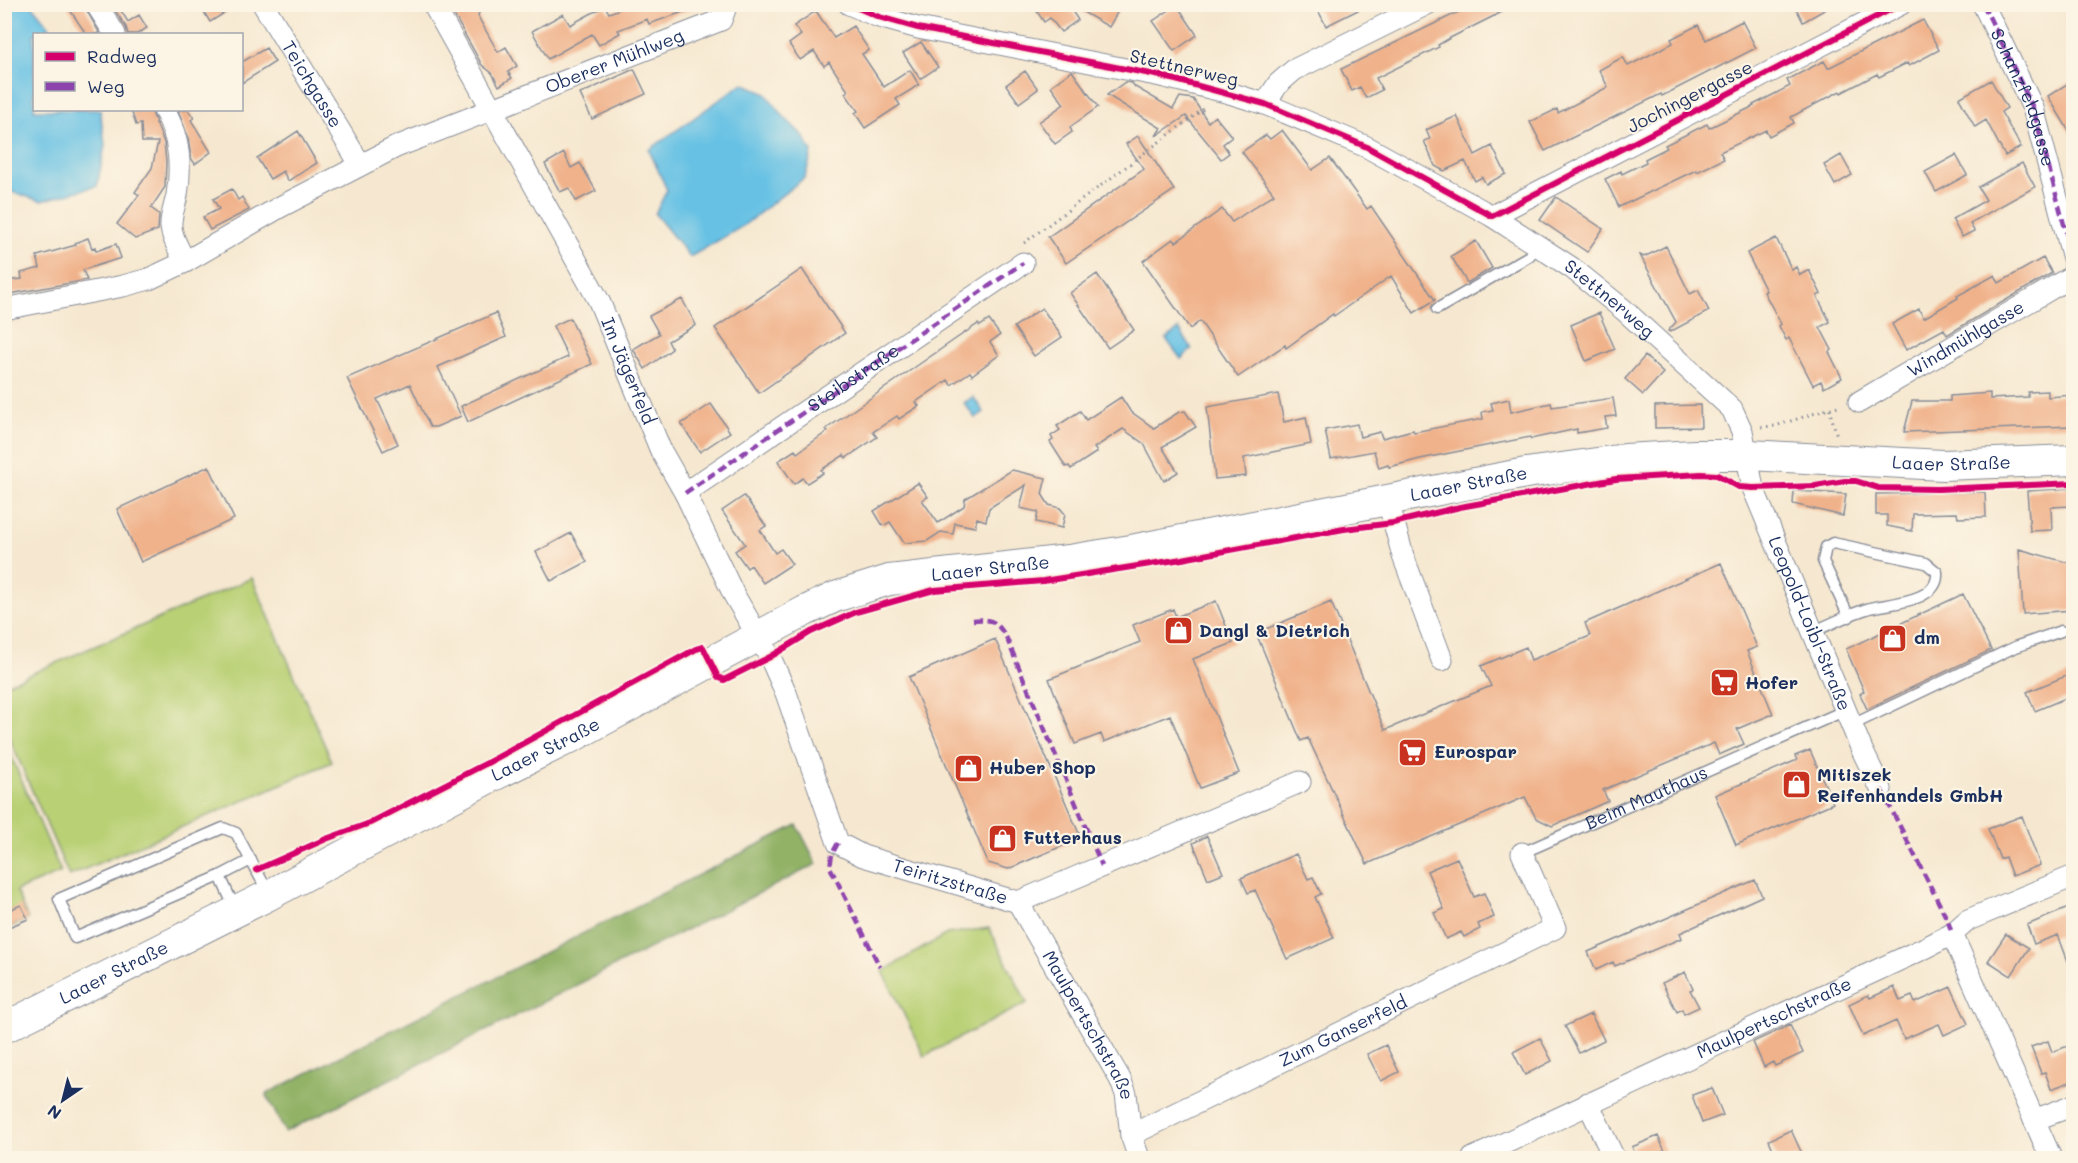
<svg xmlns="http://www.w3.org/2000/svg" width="2078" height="1163" viewBox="0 0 2078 1163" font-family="Mali,sans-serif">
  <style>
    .green { fill: #b9d074; stroke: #6a8069; stroke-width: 1.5 }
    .forest { fill: #92b266; stroke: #567062; stroke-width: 1.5 }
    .water { fill: #66c1e4; stroke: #4078a1; stroke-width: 1.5 }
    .building { fill: #f0b28b }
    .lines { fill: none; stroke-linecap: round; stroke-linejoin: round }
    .lane-casing { stroke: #888c97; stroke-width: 13 }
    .street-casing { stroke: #888c97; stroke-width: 23 }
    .secondary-casing { stroke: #888c97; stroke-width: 32 }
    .path { stroke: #888c97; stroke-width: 3; stroke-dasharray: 1.5 4.5; stroke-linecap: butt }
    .lane { stroke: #fff; stroke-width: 10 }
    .street { stroke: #fff; stroke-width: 21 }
    .secondary { stroke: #fff; stroke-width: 30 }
    .quiet { stroke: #8e44ad; stroke-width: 4.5; stroke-dasharray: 9 4.5; stroke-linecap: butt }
    .cycleway-casing { stroke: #fcf5e5; stroke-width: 10 }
    .cycleway { stroke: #d6006c; stroke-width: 6 }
    .labels { text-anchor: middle; stroke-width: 4.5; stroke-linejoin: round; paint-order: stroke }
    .street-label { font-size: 18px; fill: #1b2f5e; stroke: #fcf5e5 }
    .poi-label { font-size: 18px; font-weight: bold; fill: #1b2f5e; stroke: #fcf5e5; text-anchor: start }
  </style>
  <rect width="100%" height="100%" fill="#fcf5e5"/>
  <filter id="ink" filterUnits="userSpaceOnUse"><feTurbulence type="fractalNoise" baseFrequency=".0167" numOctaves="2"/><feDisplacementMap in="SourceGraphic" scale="12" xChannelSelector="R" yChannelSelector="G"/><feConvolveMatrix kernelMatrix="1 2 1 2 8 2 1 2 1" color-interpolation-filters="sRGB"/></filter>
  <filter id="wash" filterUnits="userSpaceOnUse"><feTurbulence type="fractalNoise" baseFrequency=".008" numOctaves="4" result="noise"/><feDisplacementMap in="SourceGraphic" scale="24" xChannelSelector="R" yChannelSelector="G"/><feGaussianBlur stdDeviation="1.35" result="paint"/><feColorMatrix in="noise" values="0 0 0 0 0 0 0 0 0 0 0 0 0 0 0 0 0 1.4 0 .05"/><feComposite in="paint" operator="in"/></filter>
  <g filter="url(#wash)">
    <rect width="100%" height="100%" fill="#f6e8d0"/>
    <path class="green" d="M252,578L332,762L69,876L5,728V685Z
      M5,742L61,872L16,891L28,919L5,929Z
      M989,928L1027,1003L924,1056L883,971L947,934Z"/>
    <path class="forest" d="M797,825L817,864L285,1132L266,1094Z"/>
    <path class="water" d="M4,5H32L55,34H34V110H100L105,145L97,186L41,201L5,190Z
      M743,83L766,94L784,117L803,136L812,152L805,177L743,226L690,257L655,214L667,190L649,150Z
      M1179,329L1192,349L1181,359L1166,339Z
      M973,397L984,412L975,418L964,403Z"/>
    <g id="blocks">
      <path class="building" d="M66,4H83L100,34H86Z
        M111,4H117L128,22L139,15L147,28L137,34H128L126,27Z
        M199,4H239L210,22Z
        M448,4H481L478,16L481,22L498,52L506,47L517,66L508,72L512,78L499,86L492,73L482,65Z
        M632,4H699L700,6L649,24L647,19L618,30L620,33L599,45L592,34L548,59L532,31L563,14L570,25L605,6L609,13Z
        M1032,4H1069L1068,5L1078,20L1061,32L1050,18L1044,22Z
        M1069,4H1107L1118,11L1109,27Z
        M1315,4H1370L1326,26Z
        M1475,4H1518L1450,38L1438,45L1439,47L1376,78L1382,90L1366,98L1360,87L1352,91L1341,69Z
        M1794,4H1835L1803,22Z
        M1177,5L1197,35L1174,51L1153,21Z
        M816,11L834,38L853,26L869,50L862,54L884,87L910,70L919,85L896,99L900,105L865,128L855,113L858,111L845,93L848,91L829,62L824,66L814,51L800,60L789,44L801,35L794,26Z
        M1923,20L1939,50L1909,66L1907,63L1879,77L1877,74L1841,93L1840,91L1791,117L1794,123L1769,136L1766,130L1720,152L1724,159L1697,172L1696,170L1619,207L1605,179L1621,171L1622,174L1646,162L1645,159L1667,148L1665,145L1707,124L1709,128L1754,106L1753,105L1790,86L1787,80L1812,67L1824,61L1828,68Z
        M1742,21L1756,48L1662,96L1661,94L1545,151L1530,122L1557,109L1558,113L1608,87L1599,70L1623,57L1628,66L1673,43L1671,39L1698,25L1706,40Z
        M921,42L938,67L920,79L903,53Z
        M266,48L275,62L242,83V62Z
        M634,69L646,94L592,119L580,94Z
        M1025,71L1038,89L1019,103L1006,85Z
        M1072,71L1098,107L1070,127L1072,132L1055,144L1039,122L1064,104L1051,86Z
        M1991,80L2007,108L2001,112L2021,147L2005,156L1986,120L1975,127L1959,98Z
        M2073,80V138L2048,96Z
        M1125,82L1132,83L1135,87L1173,109L1180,97L1193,99L1208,122L1215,116L1232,137L1223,144L1229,153L1221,159L1186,116L1156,136L1161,128L1107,95Z
        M131,110H151L164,143L166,162L165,187L151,208L159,214L158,230L135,239L117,224L139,195L135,192L152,168L158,142H142L141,124L136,125Z
        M178,110H188L194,118L191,120L211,152L195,164L191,158L188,137Z
        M1457,116L1475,155L1492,146L1506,174L1486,184L1482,177L1475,181L1465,161L1444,171L1435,166L1424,141L1430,139L1426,130Z
        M1282,130L1312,170L1330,158L1367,209L1371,206L1435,300L1414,313L1391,276L1334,316L1333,314L1286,348L1285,345L1238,377L1200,321L1190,329L1143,261L1173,239L1176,242L1222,209L1232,222L1274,194L1242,152L1266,135L1270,139Z
        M298,131L317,163L288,181L283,171L270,179L257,158Z
        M1138,136L1174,190L1066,263L1048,237L1144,169L1126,144Z
        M564,153L571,168L580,163L596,191L576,201L569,188L560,192L545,164Z
        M1841,155L1852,175L1835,185L1824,165Z
        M1956,155L1967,175L1936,192L1925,172Z
        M2022,163L2035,187L1970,223L1974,231L1962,237L1952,219L1986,200L1978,187Z
        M232,189L238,200L242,197L249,210L210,230L203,217L219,209L213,199Z
        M1556,197L1603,229L1587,252L1540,220Z
        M88,238L92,248L95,247L96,251L116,244L121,258L83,270L87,280L4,295V281L22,279L21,273L40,268L37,256L76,245L75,243Z
        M1776,238L1792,270L1796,267L1800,275L1809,270L1821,294L1817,296L1830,322L1820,327L1832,350L1829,352L1842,378L1824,388L1821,381L1813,385L1789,338L1786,340L1779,326L1781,324L1764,292L1766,291L1747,253Z
        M1476,241L1492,268L1467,283L1451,256Z
        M1666,246L1690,294L1698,290L1709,311L1670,332L1668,331L1676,322L1640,255L1644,257Z
        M2043,258L2052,273L1947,335L1944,329L1906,350L1892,324L1919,309L1924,318L1958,298L1957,296L1995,275L1999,283Z
        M802,269L845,333L759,393L715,328Z
        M1097,274L1134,330L1108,348L1070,293Z
        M682,299L696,325L668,341L672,349L645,369L633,349L659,334L649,316Z
        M1042,308L1062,337L1034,356L1014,327Z
        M496,313L506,337L438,367L461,416L436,427H430L410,384L377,399L398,444L383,451L347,378Z
        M1599,313L1615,349L1586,361L1571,325Z
        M570,318L592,364L468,422L461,406L568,357L553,326Z
        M989,320L1000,335L990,342L999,355L972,375L970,372L951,385L948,380L916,402L919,406L899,419L897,416L873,432L877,437L846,458L844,455L821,470L823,473L807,483L803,478L794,484L778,461L795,450L797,453L828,431L826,429L957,338L978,324L980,326Z
        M1645,356L1663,373L1643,395L1625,379Z
        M2048,391V397L2073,395V426L1904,432L1912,401H1950V396L1990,393V399L2028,397V392Z
        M1278,394L1284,422L1306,417L1311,444L1244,458L1246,476L1215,479L1207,407Z
        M1121,397L1130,411L1154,428L1179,412L1185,411L1196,427L1162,447L1178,472L1164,481L1144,444L1123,429L1094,448L1097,452L1071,469L1069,466L1066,467L1050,442L1053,440L1051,436L1060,430L1057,426L1080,411L1086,420Z
        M1613,398L1616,416L1605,417L1607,428L1577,433V429L1531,439L1530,437L1420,459L1389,467L1388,465L1379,468L1374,451L1331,459L1325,430L1357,424L1360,437L1380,432L1382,438L1413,430L1414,432L1483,419L1482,412L1493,410L1491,403L1509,399L1511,412L1551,403L1552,407Z
        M711,404L730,432L700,452L681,424Z
        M1700,405L1701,427L1655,428V406Z
        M209,466L234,519L141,562L117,509Z
        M1012,470L1046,478L1042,494L1049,505L1060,508L1065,514L1062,528L1036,522L1038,512L1020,508L1026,485L989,508L986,521L977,518L975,527L955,523L953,534L941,532L927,541L904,543L890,522L883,526L874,511L918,483L928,497L922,500L938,523L964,506L965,499Z
        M2073,488V506L2051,507L2052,530L2030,531L2027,491Z
        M1794,491L1846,494L1843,516L1793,504Z
        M1985,492L1986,517L1958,518L1957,513L1913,514L1912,531L1887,526V515H1876V494Z
        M744,496L766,526L760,530L775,553L781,549L792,564L763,583L751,565L747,568L735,551L745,544L722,511Z
        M571,533L587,562L551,581L536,552Z
        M2019,549L2073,564V610L2023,614Z
        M1721,563L1757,647L1747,651L1773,714L1737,729L1744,744L1719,755L1714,743L1603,790L1608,801L1552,826L1536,818L1525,797L1367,864L1308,738L1301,741L1256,633L1331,602L1385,730L1491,686L1481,666L1526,647L1531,660L1590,636L1585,623Z
        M1963,594L1991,650L1867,709L1860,694L1864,691L1846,649Z
        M1216,601L1233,643L1193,659L1239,773L1200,788L1170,715L1104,742L1101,734L1075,744L1049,679L1140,642L1133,625L1173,609L1176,617Z
        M995,639L1081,838L1008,869L988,863L909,677Z
        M2073,673V695L2035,711L2027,692Z
        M1810,750L1833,803L1736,845L1715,795L1797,760L1795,756Z
        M2022,816L2040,865L2012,876L2005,857L2000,859L1988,829Z
        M1207,836L1223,873L1208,879L1193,843Z
        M1296,854L1308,879L1313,877L1321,894L1315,897L1334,938L1287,959L1255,890L1248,893L1241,878Z
        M1457,858L1474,897L1484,893L1494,917L1478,924L1480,929L1464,937L1461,932L1446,939L1434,913L1444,909L1427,871Z
        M1755,880L1762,896L1680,933L1682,938L1615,966L1613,962L1596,970L1588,952Z
        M21,905L28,919L4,929V912Z
        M2073,906V971L2072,972L2058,935L2034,944L2027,925Z
        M2006,934L2029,948L2011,976L1988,961Z
        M1685,972L1693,989L1690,990L1699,1007L1684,1014L1682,1009L1677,1012L1662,983Z
        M1894,987L1900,1001L1912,996L1915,1003L1951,987L1968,1024L1944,1035L1939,1024L1904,1039L1896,1021L1863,1036L1849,1004L1868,995L1870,998Z
        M1591,1014L1604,1040L1579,1053L1565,1026Z
        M1790,1025L1803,1053L1775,1066L1773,1062L1764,1067L1753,1042Z
        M1540,1038L1552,1061L1525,1075L1513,1052Z
        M2048,1041L2052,1052L2073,1044V1081L2051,1089L2045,1072L2041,1073L2031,1047Z
        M1386,1045L1399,1072L1381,1081L1367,1054Z
        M1712,1088L1723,1115L1702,1123L1692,1095Z
        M1791,1130L1804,1158H1777L1769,1140Z
        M1658,1136L1668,1158H1637L1632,1147Z"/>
    </g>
  </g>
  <g filter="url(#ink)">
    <use href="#blocks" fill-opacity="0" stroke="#888c97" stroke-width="1.5"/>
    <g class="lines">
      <defs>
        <g id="lane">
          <path d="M1437,309L1529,256L1538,245"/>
          <path d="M1814,631C1832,624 1851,613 1870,608C1890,603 1940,602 1937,572L1926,563L1833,543L1826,547L1823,561L1849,617"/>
          <path d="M1852,725L2015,647L2061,631"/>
          <path id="s1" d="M1522,853L1846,710"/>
          <path d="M251,860L220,876L75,938L59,899L223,828L236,833L268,892"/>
          <path d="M220,876L236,911"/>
        </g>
        <g id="street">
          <path d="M96,4L115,34"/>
          <path id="s2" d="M263,4L360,164"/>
          <path id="s3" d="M433,4L599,301L661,451L685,493L734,595L770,657L786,693L838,843L863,856L1018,902L1300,782"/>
          <path id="s4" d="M849,4L879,17L918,28L1161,76L1226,92L1265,104L1367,147L1492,216L1572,268L1624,310L1732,409L1742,431L1753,488L1862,750L1881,789"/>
          <path id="s5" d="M1983,4L2033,108L2074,262"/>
          <path d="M1265,104L1278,84L1294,70L1427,4"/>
          <path d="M164,110C179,136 182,165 177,195C175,206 170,217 171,227C172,239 180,251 185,262"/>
          <path d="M1492,216L1901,4"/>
          <path id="s6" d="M4,309L123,286L149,279L185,262L280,207L396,147L721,20L727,4"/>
          <path id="s7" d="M1859,402L2074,275"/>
          <path d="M685,493L1023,263"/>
          <path d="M1388,501L1403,556L1442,660"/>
          <path id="s8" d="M1018,902L1120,1079L1126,1094L1131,1135L1139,1158"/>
          <path d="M1952,934L2051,1158"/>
          <path d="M1588,1103L1614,1158"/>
          <path d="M2034,1120L2074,1105"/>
          <path id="s9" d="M1131,1135L1555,928L1522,853"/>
          <path id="s10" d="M1473,1158L1927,947L1952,934L1968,920L2074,876"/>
        </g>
        <g id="secondary">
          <path id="s11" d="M4,1028L269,895L487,779L576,735L805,611L835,597L889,580L1069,560L1131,550L1526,473L1625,459L1695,455H1748L1943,465L2074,460"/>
        </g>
      </defs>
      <use href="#lane" class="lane-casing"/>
      <use href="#street" class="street-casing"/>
      <use href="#secondary" class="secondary-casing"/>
      <path class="path" d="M1024,243L1206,107
        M1829,409L1837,436
        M1761,427L1775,426L1841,405"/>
      <use href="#lane" class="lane"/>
      <use href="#street" class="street"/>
      <use href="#secondary" class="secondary"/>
      <g class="quiet">
        <path d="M1983,4L2033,108L2074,262"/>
        <path id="s12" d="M685,493L1023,263"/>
        <path d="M973,620C993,618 998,623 1007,639L1102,866"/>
        <path d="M1881,789L1948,921L1952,934"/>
        <path d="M838,843L832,854L830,867L880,967"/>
      </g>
      <defs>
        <path id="cycleway" d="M849,4L879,17L918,28L1161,76L1265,104L1367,147L1492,216L1901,4
          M256,870L326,839L370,823L489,762L696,649L703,647L718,677L724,680L770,657L811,632L856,612L934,590L1043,581L1182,559L1344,529L1393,523L1460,507L1616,479L1701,474L1717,475L1739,487L1753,488L1815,486L1845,481H1856L1878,488L1938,489L2074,483"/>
      </defs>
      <use href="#cycleway" class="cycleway-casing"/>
      <use href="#cycleway" class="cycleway"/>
    </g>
  </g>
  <defs>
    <symbol id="shop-square" viewBox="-11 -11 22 22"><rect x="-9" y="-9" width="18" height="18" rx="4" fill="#c8321e" stroke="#fcf5e5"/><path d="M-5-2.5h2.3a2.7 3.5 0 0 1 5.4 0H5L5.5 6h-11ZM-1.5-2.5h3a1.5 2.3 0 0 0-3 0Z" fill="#fff"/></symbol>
    <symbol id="supermarket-square" viewBox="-11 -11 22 22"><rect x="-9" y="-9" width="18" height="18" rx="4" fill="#c8321e" stroke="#fcf5e5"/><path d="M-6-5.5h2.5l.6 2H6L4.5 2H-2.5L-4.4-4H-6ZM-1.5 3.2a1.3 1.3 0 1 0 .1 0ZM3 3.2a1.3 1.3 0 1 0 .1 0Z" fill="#fff"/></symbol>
  </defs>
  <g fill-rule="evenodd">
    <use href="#shop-square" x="1162" y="614" width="33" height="33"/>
    <use href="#shop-square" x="1876" y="622" width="33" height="33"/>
    <use href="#supermarket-square" x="1708" y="666" width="33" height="33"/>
    <use href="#supermarket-square" x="1396" y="736" width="33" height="33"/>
    <use href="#shop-square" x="952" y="752" width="33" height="33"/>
    <use href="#shop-square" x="1780" y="768" width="33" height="33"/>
    <use href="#shop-square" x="986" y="822" width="33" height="33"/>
  </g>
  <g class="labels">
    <g class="street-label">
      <text dy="6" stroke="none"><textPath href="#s6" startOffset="663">Oberer Mühlweg</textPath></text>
      <text transform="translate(1184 68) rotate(13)" y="6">Stettnerweg</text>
      <text dy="6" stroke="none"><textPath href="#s2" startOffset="94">Teichgasse</textPath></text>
      <text transform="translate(1690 97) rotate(-27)" y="6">Jochingergasse</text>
      <text dy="6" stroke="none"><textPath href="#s5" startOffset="102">Schanzfeldgasse</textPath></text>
      <text dy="6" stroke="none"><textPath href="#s4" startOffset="826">Stettnerweg</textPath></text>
      <text dy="6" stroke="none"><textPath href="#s7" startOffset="124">Windmühlgasse</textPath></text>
      <text dy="6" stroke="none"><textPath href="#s3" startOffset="416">Im Jägerfeld</textPath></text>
      <text dy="6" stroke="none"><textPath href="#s12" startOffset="204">Steibstraße</textPath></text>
      <text dy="6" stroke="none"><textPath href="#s11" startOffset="2066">Laaer Straße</textPath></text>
      <text dy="6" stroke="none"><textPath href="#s11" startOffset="1581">Laaer Straße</textPath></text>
      <text dy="6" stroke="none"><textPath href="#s11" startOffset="1095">Laaer Straße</textPath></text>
      <text dy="6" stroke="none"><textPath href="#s4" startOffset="1220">Leopold-Loibl-Straße</textPath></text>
      <text dy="6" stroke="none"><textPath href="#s11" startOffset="609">Laaer Straße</textPath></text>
      <text dy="6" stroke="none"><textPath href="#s1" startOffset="136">Beim Mauthaus</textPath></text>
      <text dy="6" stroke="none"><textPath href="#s3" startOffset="1053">Teiritzstraße</textPath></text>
      <text dy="6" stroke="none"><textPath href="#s11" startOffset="123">Laaer Straße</textPath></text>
      <text dy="6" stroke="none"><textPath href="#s10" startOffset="332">Maulpertschstraße</textPath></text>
      <text dy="6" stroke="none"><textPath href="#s8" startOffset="142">Maulpertschstraße</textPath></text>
      <text dy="6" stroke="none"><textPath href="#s9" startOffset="236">Zum Ganserfeld</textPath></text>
    </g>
    <g class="poi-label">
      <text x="1199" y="637">Dangl &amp; Dietrich</text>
      <text x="1914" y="644">dm</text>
      <text x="1745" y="689">Hofer</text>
      <text x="1434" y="758">Eurospar</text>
      <text x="989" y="774">Huber Shop</text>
      <text x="1817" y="781">Mitiszek<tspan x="1817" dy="21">Reifenhandels GmbH</tspan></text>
      <text x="1023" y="844">Futterhaus</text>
    </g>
  </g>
  <rect width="2078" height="1163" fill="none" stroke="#fcf5e5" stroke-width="24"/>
  <rect x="33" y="33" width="210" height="78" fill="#fcf5e5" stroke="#a2a6af" stroke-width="1.5"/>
  <rect x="45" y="52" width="30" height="9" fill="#d6006c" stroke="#a2a6af" stroke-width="1.5"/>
  <text x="87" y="63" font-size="18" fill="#1b2f5e">Radweg</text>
  <rect x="45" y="82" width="30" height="9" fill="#8e44ad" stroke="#a2a6af" stroke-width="1.5"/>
  <text x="87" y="93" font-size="18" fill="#1b2f5e">Weg</text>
  <g transform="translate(63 1100) rotate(215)" stroke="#fcf5e5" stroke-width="4.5" paint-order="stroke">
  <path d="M0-4.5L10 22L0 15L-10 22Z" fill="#1b2f5e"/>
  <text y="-9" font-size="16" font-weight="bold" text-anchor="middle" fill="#1b2f5e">N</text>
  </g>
</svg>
